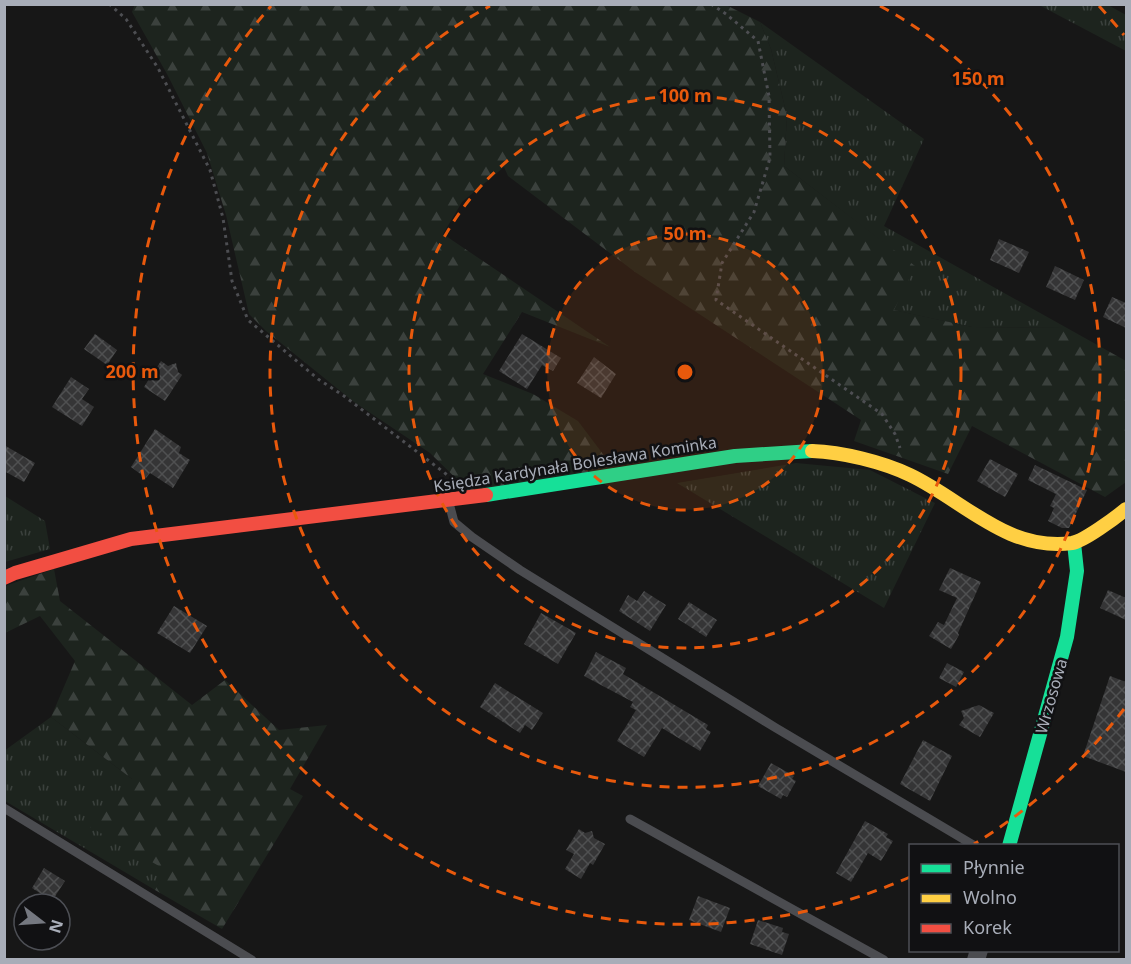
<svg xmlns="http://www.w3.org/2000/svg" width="1131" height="964" viewBox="0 0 1131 964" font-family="'Noto Sans',sans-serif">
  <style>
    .grass { fill: url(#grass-tufts) }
    .forest { fill: url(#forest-firs) }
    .building { fill: url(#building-cross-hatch) }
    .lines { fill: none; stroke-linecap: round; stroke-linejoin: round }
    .path { stroke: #4d4e52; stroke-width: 3; stroke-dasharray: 3 4.5; stroke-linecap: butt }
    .lane { stroke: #4b4c50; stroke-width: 9 }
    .street { stroke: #4b4c50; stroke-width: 18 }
    .fast { stroke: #16e098; stroke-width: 14 }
    .slow { stroke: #ffcf43; stroke-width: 14 }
    .jam { stroke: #f24e42; stroke-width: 14 }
    .ring { fill: none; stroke: #e8590c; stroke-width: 3; stroke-dasharray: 10 8 }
    .labels { text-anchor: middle; stroke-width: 5; stroke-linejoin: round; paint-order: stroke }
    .street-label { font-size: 16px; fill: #a8adb8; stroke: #111113 }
    .centre { fill: #e8590c; stroke: #111113; stroke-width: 3 }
    .ring-label { font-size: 18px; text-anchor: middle; font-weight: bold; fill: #e8590c; stroke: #111113; stroke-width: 5; stroke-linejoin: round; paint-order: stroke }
  </style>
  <defs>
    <pattern id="grass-tufts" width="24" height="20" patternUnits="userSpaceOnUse" patternTransform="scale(1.5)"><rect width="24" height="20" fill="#1d241e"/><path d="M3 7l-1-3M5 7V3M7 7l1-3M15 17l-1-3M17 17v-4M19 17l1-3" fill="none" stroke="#3b413d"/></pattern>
    <pattern id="forest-firs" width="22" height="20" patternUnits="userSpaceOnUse" patternTransform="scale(1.5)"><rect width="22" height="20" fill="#1d241e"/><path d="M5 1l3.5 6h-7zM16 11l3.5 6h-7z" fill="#3b413d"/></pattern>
    <pattern id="building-cross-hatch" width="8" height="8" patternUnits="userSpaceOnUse" patternTransform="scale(1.5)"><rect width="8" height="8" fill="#353536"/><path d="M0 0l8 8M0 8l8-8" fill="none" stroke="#4f5051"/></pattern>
  </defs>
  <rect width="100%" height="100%" fill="#171717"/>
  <path class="grass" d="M1039,5H1108L1126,15V51Z
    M760,22L924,139L884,226L1067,328L972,327L893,310L914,266L784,166L787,116L771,49Z
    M796,463L870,470L935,503L884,608L677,483Z
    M5,496L45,521L50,549L5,562Z
    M51,717L132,779L167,870L155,890L5,801L4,751Z"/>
  <path class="forest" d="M135,4L726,5L760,22L771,49L787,116L784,166L915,266L894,310L972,327L1067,328L1126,361V482L1105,497L972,426L948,474L854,441L861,420L635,272L508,176L504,167L462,202L443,234L610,347L522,312L483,374L533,394L578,421L618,474L475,497L430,453L354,402L266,331L249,314L226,215L207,153L167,74L132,12Z
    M54,569L60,601L192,705L225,680L279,730L327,725L290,789L303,796L222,929L155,890L166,870L90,827L132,779L51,717L75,661L40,616L5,633V586Z"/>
  <path class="building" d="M999,239L1029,252L1019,273L990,260Z
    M1055,266L1084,280L1075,300L1046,287Z
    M1112,297L1126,303V328L1103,317Z
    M95,334L117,350L107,365L84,349Z
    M522,334L561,358L553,371L542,365L527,389L499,371Z
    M594,357L616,374L601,398L577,383Z
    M161,361L168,366L176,363L178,372L182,375L165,401L144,387Z
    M71,377L89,389L82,399L94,407L82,426L52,407Z
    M155,429L181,447L179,453L190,460L173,488L150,473L146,478L131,467Z
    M4,445L35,463L24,482L4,471Z
    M990,459L1018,474L1005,497L977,481Z
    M1035,465L1087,490L1069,528H1062L1048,521L1054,508L1050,506L1056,494L1028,480Z
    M950,568L981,582L958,633L959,635L951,649L929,636L938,622L944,625L957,598L939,590Z
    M1108,590L1126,598V620L1100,608Z
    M644,591L666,605L650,631L619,611L628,595L637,601Z
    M689,602L717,620L706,637L678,619Z
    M174,606L207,626L190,653L157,633Z
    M541,613L576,633L558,664L524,644Z
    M596,652L626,668L623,674L708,725L706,729L711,732L700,751L662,728L644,757L617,741L636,710L630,707L633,702L584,676Z
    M947,663L964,672L956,687L939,678Z
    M1110,676L1126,682V772L1083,756Z
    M495,683L543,713L532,730L525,725L520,733L480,707Z
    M979,705L994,713L980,737L959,725L964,718L961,711Z
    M923,740L952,756L930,801L900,784Z
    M771,763L794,776L792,779L796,781L787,797L783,795L781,799L758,786Z
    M865,821L888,834L886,837L893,841L881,861L868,853L851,882L836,873Z
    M579,829L585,833L592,831L594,838L605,844L593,865L590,863L581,879L565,869L574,854L566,850Z
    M44,868L65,881L52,901L32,888Z
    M698,896L730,908L721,932L689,920Z
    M758,920L783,928L782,932L789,934L782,955L750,944Z"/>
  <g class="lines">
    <path class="path" d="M109,4L126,19L158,68L210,170L223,218L232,281L248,320L318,379L344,396L450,477
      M711,4L726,14L758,41L769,96L770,158L754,212L722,263L716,300L882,414L895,434L900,448"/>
    <path class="lane" d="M449,503L454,522L472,537L520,570L776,728L975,846
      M4,808L252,960
      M630,819L884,960"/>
    <path class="street" d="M976,960L979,950"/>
    <path class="fast" d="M486,495L735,456L812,451
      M1009,846L1067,637L1077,571L1074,543"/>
    <path class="slow" d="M812,451C842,452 883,462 910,475C963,500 1007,552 1072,543C1084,541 1115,518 1126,509"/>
    <path class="jam" d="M4,578L15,573L131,539L486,495"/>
  </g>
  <circle cx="685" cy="372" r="138" fill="#e8590c" fill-opacity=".12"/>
  <g class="ring">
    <circle cx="685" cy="372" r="138"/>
    <circle cx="685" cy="372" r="276"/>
    <path d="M880 6A415 415 0 1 1 490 6"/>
    <path d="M1124 709A553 553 0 0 1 974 844M910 877A553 553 0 0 1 271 6M1099 6A553 553 0 0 1 1124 35"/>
  </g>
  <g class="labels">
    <g class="street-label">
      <text transform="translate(575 464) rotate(-9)" y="6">Księdza Kardynała Bolesława Kominka</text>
      <text transform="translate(1051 696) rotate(-74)" y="6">Wrzosowa</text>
    </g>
  </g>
  <circle cx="685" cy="372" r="9" class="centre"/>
  <g class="ring-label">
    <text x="978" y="85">150 m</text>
    <text x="685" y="102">100 m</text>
    <text x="685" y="240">50 m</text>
    <text x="132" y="378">200 m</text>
  </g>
  <rect width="1131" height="964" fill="none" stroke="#a8adb8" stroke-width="12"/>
  <rect x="909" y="844" width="210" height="108" fill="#111113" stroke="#4d4f55" stroke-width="1.5"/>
  <rect x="921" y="864" width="30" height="9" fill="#16e098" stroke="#4d4f55" stroke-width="1.5"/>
  <text x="963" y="874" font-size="18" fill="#a8adb8">Płynnie</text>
  <rect x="921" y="894" width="30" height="9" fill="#ffcf43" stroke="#4d4f55" stroke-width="1.5"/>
  <text x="963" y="904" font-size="18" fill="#a8adb8">Wolno</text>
  <rect x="921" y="924" width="30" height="9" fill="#f24e42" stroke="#4d4f55" stroke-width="1.5"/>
  <text x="963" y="934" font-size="18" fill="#a8adb8">Korek</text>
  <g transform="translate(42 922) rotate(107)"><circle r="28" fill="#111113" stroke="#4d4f55" stroke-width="1.5"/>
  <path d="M0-4.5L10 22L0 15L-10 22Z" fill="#757880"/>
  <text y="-9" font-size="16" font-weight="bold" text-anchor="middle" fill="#a8adb8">N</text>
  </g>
</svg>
